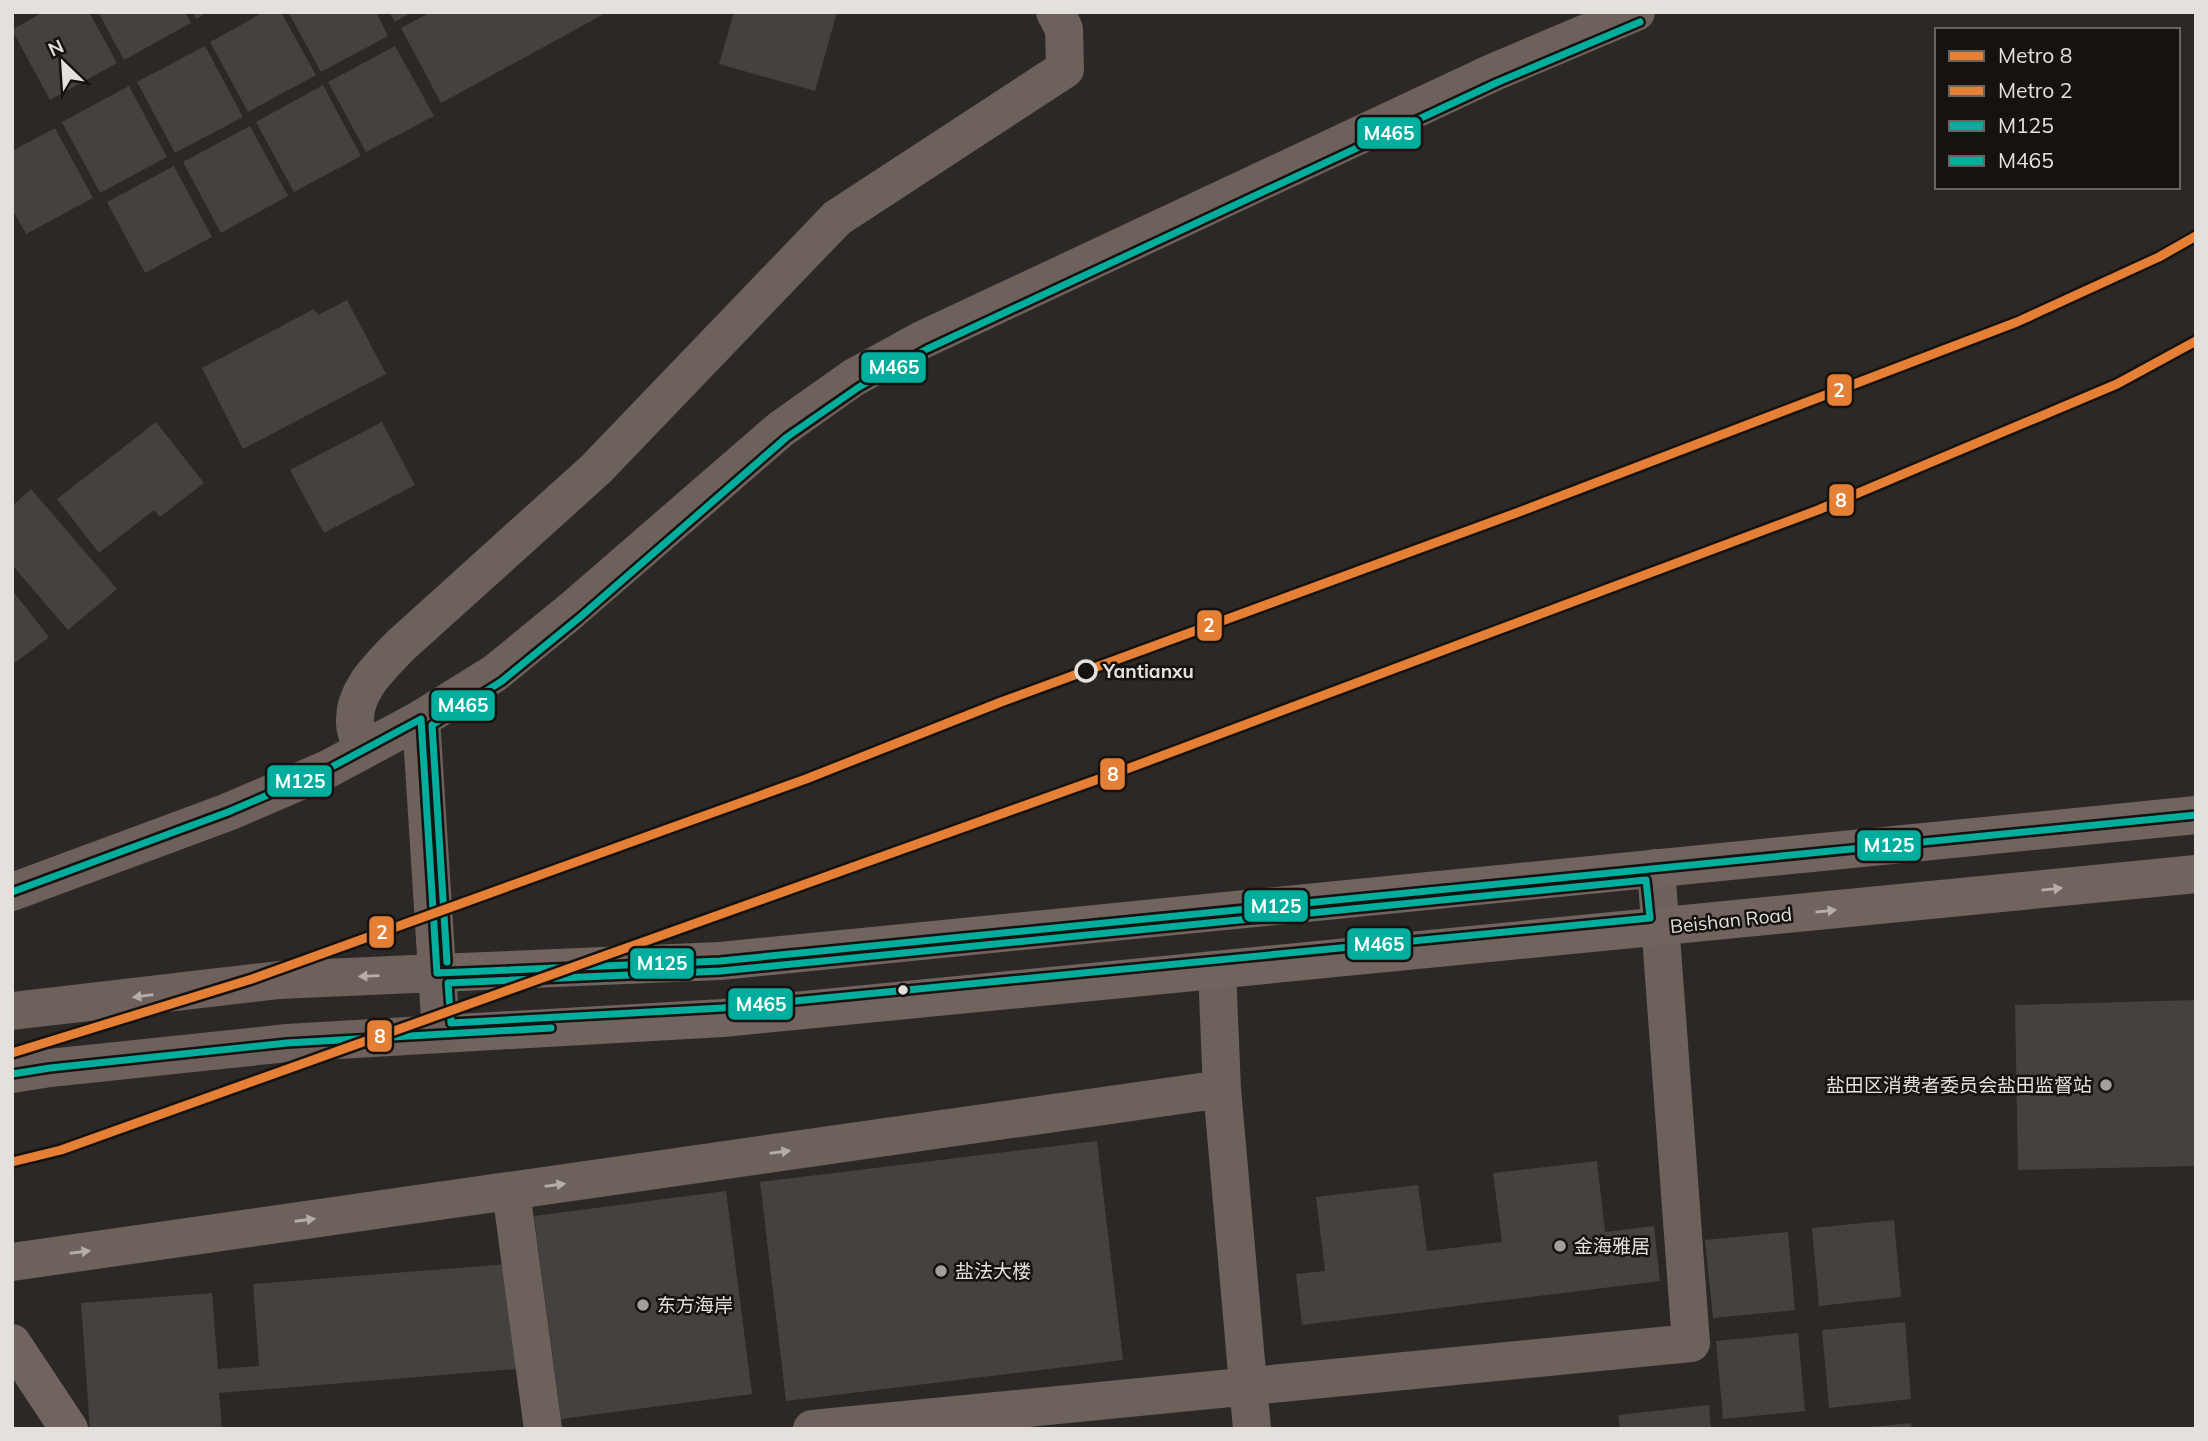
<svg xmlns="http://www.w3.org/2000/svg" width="2208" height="1441" viewBox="0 0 2208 1441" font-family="Mulish,'Noto Sans SC',sans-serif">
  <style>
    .building { fill: #44413e }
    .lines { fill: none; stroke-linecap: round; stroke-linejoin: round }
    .street { stroke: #6d615c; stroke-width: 38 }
    .secondary { stroke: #71635d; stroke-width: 38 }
    .primary { stroke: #6e605b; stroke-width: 38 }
    .bus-1-casing { stroke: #15120f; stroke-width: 12 }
    .bus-2-casing { stroke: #15120f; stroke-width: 12 }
    .bus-1 { stroke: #01ad9c; stroke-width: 7 }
    .bus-2 { stroke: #01ad9c; stroke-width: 7 }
    .metro-1-casing { stroke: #15120f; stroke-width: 14 }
    .metro-2-casing { stroke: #15120f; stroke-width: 14 }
    .metro-1 { stroke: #e47f35; stroke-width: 9 }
    .metro-2 { stroke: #e47f35; stroke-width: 9 }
    .oneway { fill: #b6afa9 }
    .oneway2 { fill: #b5ada8 }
    .oneway3 { fill: #b4aea9 }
    .stop-dot { fill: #15120f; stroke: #e4e1dc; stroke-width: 3.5 }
    .bus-dot { fill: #e4e1dc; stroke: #15120f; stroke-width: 2.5 }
    .poi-dot { fill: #a3a09c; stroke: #15120f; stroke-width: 2.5 }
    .labels { text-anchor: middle; stroke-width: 5; stroke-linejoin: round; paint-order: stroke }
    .stop-label { font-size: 19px; font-weight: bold; fill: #e4e1dc; stroke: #15120f; text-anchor: start }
    .street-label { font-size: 19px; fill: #e4e1dc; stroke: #15120f }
    .poi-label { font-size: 19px; fill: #e4e1dc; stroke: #15120f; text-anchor: start }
    .line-badge { stroke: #15120f; stroke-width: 2.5 }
    .badge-label { font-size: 19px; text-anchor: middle; font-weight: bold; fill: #fff }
  </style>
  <rect width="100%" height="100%" fill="#2b2825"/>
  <path class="building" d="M43,12H89L117,63L50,100L12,30Z
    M98,12H185L191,23L124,60Z
    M193,12H208L196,19Z
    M264,12H281L316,75L248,112L210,42Z
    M288,12H376L388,36L321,72Z
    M389,12H412L395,22Z
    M431,12H601L602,15L441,103L401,28Z
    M734,12H837L815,91L719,64Z
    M205,46L243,117L175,153L137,82Z
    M395,46L434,116L366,152L328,82Z
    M323,85L361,156L294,192L256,122Z
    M129,86L167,157L100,193L62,122Z
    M250,126L288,196L221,233L183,162Z
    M55,128L93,198L26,234L12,209V151Z
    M174,166L212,237L145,273L107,202Z
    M347,300L386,374L243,449L202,368L314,309L318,315Z
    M156,422L204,483L160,517L154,510L99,553L57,499Z
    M382,422L415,485L324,533L290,470Z
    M31,489L117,589L68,630L12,565V506Z
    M12,590L49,637L12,665Z
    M2196,1000V1166L2018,1170L2015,1005Z
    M1097,1141L1123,1360L786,1401L760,1182Z
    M1597,1161L1605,1232L1654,1226L1660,1281L1302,1325L1296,1274L1325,1271L1316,1197L1418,1185L1427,1251L1502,1242L1493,1173Z
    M726,1191L752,1394L561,1419L534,1216Z
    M1894,1220L1901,1297L1819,1306L1812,1228Z
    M1788,1232L1795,1310L1713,1318L1705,1240Z
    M508,1264L516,1369L219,1393L222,1429H90L81,1303L212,1293L218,1369L259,1366L253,1284Z
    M1905,1322L1911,1399L1829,1408L1822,1330Z
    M1798,1333L1805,1411L1723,1419L1716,1341Z
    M1709,1405L1711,1429H1620L1618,1415Z
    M1911,1423L1912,1429H1869V1427Z"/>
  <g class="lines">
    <path class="street" d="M363,750C360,742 355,732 355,723C353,691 380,667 401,645L596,469L837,218L1065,69L1064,29L1055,12
      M1217,970L1222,1089L1252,1429
      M511,1191L543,1429
      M12,1262L1222,1089
      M812,1429L1691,1343L1656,868"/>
    <path class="secondary" d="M437,973L720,961L2196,815
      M441,1034L723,1018L2196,874
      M12,1343L69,1429"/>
    <path class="primary" d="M12,892L228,812L328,769L421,719L495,673L572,610L781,429L853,378L922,340L1492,73L1636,12
      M12,1011L279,980L437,973
      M12,1074L50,1068L287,1043L441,1034L421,719"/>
    <defs>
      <path id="bus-1" d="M12,892L228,812L328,769L421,719L437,973L720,961L2196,815
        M12,1074L50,1068L287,1043L551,1028"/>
      <path id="bus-2" d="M1646,880L1650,918L722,1008L451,1023L448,983L721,971Z
        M447,962L432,725L502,681L579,618L787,437L859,387L927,349L1496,83L1640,22"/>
    </defs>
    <use href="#bus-1" class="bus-1-casing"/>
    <use href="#bus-2" class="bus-2-casing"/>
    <use href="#bus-1" class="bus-1"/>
    <use href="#bus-2" class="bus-2"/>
    <defs>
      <path id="metro-1" d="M12,1162L61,1150L1124,770L1818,510L2117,384L2196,341"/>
      <path id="metro-2" d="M12,1053L252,979L806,779L1001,702L1519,512L2017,322L2159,257L2196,236"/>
    </defs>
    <use href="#metro-1" class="metro-1-casing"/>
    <use href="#metro-2" class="metro-2-casing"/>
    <use href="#metro-1" class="metro-1"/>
    <use href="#metro-2" class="metro-2"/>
  </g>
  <defs><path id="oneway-solid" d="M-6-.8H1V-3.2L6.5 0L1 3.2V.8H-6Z" transform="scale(1.75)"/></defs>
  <g class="oneway">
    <use href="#oneway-solid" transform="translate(2052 889) rotate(-6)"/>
    <use href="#oneway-solid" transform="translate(1826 911) rotate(-6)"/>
  </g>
  <g class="oneway2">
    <use href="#oneway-solid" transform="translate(369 976) rotate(178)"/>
    <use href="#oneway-solid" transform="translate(143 996) rotate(173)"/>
  </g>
  <g class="oneway3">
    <use href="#oneway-solid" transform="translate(780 1152) rotate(-8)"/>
    <use href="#oneway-solid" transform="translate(555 1185) rotate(-8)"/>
    <use href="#oneway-solid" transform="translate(305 1220) rotate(-8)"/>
    <use href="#oneway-solid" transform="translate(80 1252) rotate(-8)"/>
  </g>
  <circle class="stop-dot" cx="1086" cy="671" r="10"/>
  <circle class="bus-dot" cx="903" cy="990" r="6"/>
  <g class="poi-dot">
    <circle cx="2106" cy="1085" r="7"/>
    <circle cx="1560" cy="1246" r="7"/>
    <circle cx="941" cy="1271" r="7"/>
    <circle cx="643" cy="1305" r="7"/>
  </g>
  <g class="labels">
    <g class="stop-label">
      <text x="1103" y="678">Yantianxu</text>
    </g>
    <g class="street-label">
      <text transform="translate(1731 920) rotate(-6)" y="7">Beishan Road</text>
    </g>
    <g class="poi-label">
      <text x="2092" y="1092" text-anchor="end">盐田区消费者委员会盐田监督站</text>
      <text x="1574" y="1253">金海雅居</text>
      <text x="955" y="1278">盐法大楼</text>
      <text x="657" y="1312">东方海岸</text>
    </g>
  </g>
  <g class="line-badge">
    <rect x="1356" y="116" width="66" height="34" rx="7" fill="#01ad9c"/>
    <rect x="860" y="351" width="67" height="33" rx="7" fill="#01ad9c"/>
    <rect x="1826" y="373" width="27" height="34" rx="7" fill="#e47f35"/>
    <rect x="1828" y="483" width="27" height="34" rx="7" fill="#e47f35"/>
    <rect x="1196" y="609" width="27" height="33" rx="7" fill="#e47f35"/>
    <rect x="430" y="689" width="66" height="33" rx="7" fill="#01ad9c"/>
    <rect x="1099" y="757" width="27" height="34" rx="7" fill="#e47f35"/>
    <rect x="266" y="764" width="67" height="34" rx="7" fill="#01ad9c"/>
    <rect x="1856" y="829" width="66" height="33" rx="7" fill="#01ad9c"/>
    <rect x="1243" y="889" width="66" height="34" rx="7" fill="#01ad9c"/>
    <rect x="368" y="915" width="27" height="34" rx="7" fill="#e47f35"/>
    <rect x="1346" y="927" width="66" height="34" rx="7" fill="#01ad9c"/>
    <rect x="629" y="947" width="66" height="33" rx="7" fill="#01ad9c"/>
    <rect x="727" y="987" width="67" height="34" rx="7" fill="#01ad9c"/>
    <rect x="366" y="1019" width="27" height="34" rx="7" fill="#e47f35"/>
  </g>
  <g class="badge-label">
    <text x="1389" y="140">M465</text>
    <text x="894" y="374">M465</text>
    <text x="1839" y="397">2</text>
    <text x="1841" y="507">8</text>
    <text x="1209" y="632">2</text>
    <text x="463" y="712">M465</text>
    <text x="1113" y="781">8</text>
    <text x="300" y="788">M125</text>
    <text x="1889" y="852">M125</text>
    <text x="1276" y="913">M125</text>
    <text x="382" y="939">2</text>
    <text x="1379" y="951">M465</text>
    <text x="662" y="970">M125</text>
    <text x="761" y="1011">M465</text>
    <text x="380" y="1043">8</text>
  </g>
  <rect width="2208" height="1441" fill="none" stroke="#e4e1dc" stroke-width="28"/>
  <rect x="1935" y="28" width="245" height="161" fill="#15120f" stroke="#686561" stroke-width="2"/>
  <rect x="1949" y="51" width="35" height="10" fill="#e47f35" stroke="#686561" stroke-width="2"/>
  <text x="1998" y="63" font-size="21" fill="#e4e1dc">Metro 8</text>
  <rect x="1949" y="86" width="35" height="10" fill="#e47f35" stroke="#686561" stroke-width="2"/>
  <text x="1998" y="98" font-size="21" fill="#e4e1dc">Metro 2</text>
  <rect x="1949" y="121" width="35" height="10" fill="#01ad9c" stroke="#686561" stroke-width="2"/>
  <text x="1998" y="133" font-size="21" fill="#e4e1dc">M125</text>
  <rect x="1949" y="156" width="35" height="10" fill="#01ad9c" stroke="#686561" stroke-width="2"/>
  <text x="1998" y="168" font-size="21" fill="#e4e1dc">M465</text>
  <g transform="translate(63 63) rotate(335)" stroke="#15120f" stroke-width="5" paint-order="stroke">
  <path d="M0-5L12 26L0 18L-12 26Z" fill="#e4e1dc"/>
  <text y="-10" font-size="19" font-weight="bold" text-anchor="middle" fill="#e4e1dc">N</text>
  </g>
</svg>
